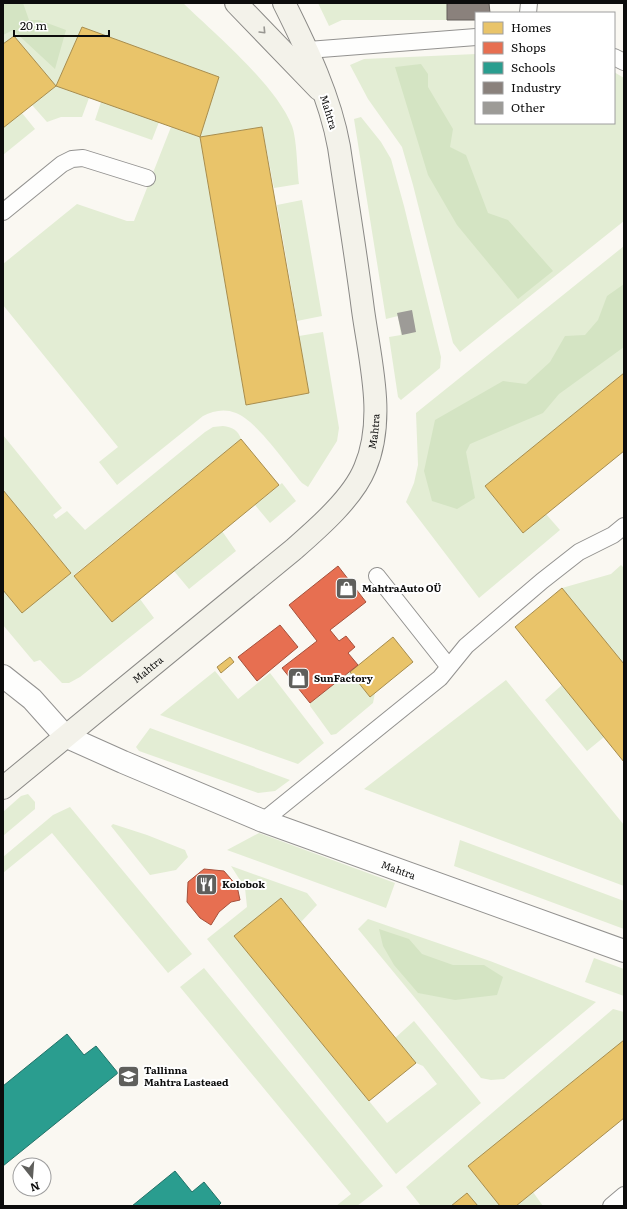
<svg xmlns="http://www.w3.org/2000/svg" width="627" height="1209" viewBox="0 0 627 1209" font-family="Literata,serif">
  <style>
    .green { fill: #e3edd4 }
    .forest { fill: #d4e4c3 }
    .homes { fill: #e9c46a; stroke: #a78d4e }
    .shops { fill: #e76f51; stroke: #a5513c }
    .schools { fill: #2a9d8f; stroke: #217268 }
    .industry { fill: #8a817c; stroke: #645e5a }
    .building { fill: #9d9b97 }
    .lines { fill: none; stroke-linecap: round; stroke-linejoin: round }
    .lane-casing { stroke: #939290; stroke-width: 18 }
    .street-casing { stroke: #939290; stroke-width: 24 }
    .secondary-casing { stroke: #8a8986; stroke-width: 24 }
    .lane { stroke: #fefefd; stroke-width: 16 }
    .street { stroke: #fefefd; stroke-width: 22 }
    .secondary { stroke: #f3f2ea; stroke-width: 22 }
    .oneway { stroke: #979691 }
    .labels { text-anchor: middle; stroke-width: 4; stroke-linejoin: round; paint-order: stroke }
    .street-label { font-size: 10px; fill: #0c0c0c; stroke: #fff }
    .poi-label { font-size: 10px; font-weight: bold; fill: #0c0c0c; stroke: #fff; text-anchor: start }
  </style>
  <rect width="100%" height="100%" fill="#faf8f2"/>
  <path class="green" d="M3,3H183C215,34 276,85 292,126C297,140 297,168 299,184L274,188L262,127L200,137L246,405L309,393L299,336L323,332L339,428L337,441L308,487L302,483C287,465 256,420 236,413C224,408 213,411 203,416L117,485L99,462L118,447L3,305V264L77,204L127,221H134L171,127L200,137L219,77L82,27L56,86L89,98L82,117H61L47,122L32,105L56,86L14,36L3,44Z
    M318,3H447V20H342L329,26Z
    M476,54V123H614V72L624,78V221L460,352L453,343L413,185L402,147L368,99L350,65L364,59Z
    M101,102L159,122L152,140L95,120Z
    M22,113L35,129L3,155V128Z
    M361,117L381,142L391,159L404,206L441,357L440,368L401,400L398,397L389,337L401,335L398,316L386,319L354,119Z
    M302,200L322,316L297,321L277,205Z
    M624,246V373L485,486L523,533L546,514L560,530L479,598L406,502L414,483L418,465L416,413Z
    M223,426C232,427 238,430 241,439L74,575L112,622L140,599L154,618L80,677L69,683H62L40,660L34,662L3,625V590L22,612L71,573L3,490V435L62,508L53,515L56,519L67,511L85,530L205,432L213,427Z
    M282,483L296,501L270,523L255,505Z
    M222,531L236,551L189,589L174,571Z
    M621,565L624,568V664L562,588L611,574Z
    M215,671L238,699L270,673L324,743L298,764L160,715Z
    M350,672L370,697L375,693L373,703L336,734L331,735L310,706V703Z
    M506,680L624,825V886L364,789Z
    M562,685L604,737L587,751L545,700Z
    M150,728L290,780L275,791L258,793L139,751L136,747Z
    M28,794L35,802V809L3,836V812L21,796Z
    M70,807L192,954L168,973L52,833L3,873V857L53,815Z
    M113,824L147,835L185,850L188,857L176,870L150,875L111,826Z
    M259,833L395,883L386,908L227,850Z
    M460,840L624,901V929L454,866Z
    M231,866L307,893L317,905L301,922L281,898L234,936L387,1123L437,1084L423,1066L416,1063L395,1038L414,1021L481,1103L396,1174L207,939L247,907L245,888Z
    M368,919L490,961L596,1002L504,1079L491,1080L481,1078L358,929Z
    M594,958L624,969V996L585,982Z
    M204,968L383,1186L357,1206H336L351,1194L180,987Z
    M613,1009L624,1012V1040L468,1166L500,1206H478L467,1193L451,1206H421L406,1187Z
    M533,1192L543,1206H516Z"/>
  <path class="forest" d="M3,3H23L29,20H39L66,30L55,69L13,30L3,35Z
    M421,64L428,74V87L453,129L450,147L466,155L488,213L508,220L553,271L518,299L457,225L428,175L395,67Z
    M624,284V347L559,394L543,413L470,444L466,452L475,498L457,509L432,501L424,471L435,420L503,381L526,384L550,362L565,336L585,335L598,320L607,296Z
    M379,929L409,939L422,954L453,965H484L503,977L497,995L455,1000L418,993L394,965L383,946Z"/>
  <path class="homes" d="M82,27L219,77L200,137L56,86Z
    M14,36L56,86L3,128V44Z
    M262,127L309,393L246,405L200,137Z
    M624,373V451L523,533L485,486Z
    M241,439L279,485L112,622L74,576Z
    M3,490L71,573L22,613L3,590Z
    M562,588L624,664V762L515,627Z
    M393,637L413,662L370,697L350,672Z
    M230,657L234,662L221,673L217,667Z
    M281,898L416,1063L369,1101L234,936Z
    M624,1040V1118L516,1206H500L468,1166Z
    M467,1193L478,1206H451Z"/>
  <path class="shops" d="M338,566L366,602L330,630L339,641L346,636L355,647L348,653L358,665L310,703L282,668L317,641L289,605Z
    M280,625L298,647L257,681L238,657Z
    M204,869L224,871L237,886L240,900L231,902L219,912L211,925L200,918L187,902L188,882Z"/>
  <path class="schools" d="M67,1034L84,1055L96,1046L118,1073L3,1166V1086Z
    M175,1171L192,1192L204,1182L221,1203L218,1206H132Z"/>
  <path class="industry" d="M447,3H489L490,13H476V20H447Z"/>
  <path class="building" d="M412,310L416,332L402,335L397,313Z"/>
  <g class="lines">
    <defs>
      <path id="lane" d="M528,13L529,3
        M308,50L476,37
        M614,57L624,62
        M3,212L62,164L72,159L83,158L147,178
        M377,576L449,667
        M263,821L440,678L466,646L542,581L579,552L613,535L624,526
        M611,1206L624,1195"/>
      <g id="street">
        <path id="s1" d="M3,676L32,699L65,736L123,762L263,821L624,951"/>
      </g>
      <g id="secondary">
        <path d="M236,3L319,89"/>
        <path id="s2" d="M3,788L293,550C317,529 353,498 365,468C386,419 370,361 363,310C356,255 347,201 339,147C330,97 307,49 284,3"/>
      </g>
    </defs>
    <use href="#lane" class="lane-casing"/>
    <use href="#street" class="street-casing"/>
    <use href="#secondary" class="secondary-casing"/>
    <use href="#lane" class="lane"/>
    <use href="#street" class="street"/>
    <use href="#secondary" class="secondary"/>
  </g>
  <defs><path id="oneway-chevron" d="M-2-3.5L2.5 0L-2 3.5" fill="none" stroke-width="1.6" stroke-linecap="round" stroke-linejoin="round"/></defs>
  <use class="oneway" href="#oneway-chevron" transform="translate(263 31) rotate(46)"/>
  <defs>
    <symbol id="shop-square" viewBox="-11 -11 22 22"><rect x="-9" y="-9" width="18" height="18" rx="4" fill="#5f5f5c" stroke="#fff"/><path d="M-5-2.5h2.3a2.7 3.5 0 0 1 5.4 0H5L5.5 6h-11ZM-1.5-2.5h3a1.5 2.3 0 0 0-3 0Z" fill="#fff"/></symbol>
    <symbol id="restaurant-square" viewBox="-11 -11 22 22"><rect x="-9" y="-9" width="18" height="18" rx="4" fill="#5f5f5c" stroke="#fff"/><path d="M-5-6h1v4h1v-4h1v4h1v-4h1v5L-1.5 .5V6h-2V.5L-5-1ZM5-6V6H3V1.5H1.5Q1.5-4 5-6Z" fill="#fff"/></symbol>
    <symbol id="school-square" viewBox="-11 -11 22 22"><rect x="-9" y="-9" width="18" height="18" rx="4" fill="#5f5f5c" stroke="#fff"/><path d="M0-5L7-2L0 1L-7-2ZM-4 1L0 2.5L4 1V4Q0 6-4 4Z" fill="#fff"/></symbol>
  </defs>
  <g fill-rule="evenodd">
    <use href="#shop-square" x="334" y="576" width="25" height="25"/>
    <use href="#shop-square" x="286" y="666" width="25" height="25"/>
    <use href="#restaurant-square" x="194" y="872" width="25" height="25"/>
    <use href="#school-square" x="116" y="1064" width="25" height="25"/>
  </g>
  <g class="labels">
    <g class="street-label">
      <text transform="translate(329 112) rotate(73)" y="4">Mahtra</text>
      <text dy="4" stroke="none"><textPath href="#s2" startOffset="523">Mahtra</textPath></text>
      <text dy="4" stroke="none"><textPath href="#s2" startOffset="187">Mahtra</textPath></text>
      <text dy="4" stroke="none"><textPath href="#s1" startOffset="446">Mahtra</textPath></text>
    </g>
    <g class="poi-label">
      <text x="362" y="592">MahtraAuto OÜ</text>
      <text x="314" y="682">SunFactory</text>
      <text x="222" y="888">Kolobok</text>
      <text x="144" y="1074">Tallinna<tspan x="144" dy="12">Mahtra Lasteaed</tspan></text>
    </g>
  </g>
  <rect width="627" height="1209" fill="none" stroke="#0c0c0c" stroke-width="8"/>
  <rect x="475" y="12" width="140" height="112" fill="#ffffff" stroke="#9e9e9e"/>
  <rect x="483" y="22" width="20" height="12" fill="#e9c46a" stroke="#9e9e9e"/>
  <text x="511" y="32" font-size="12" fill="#0c0c0c">Homes</text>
  <rect x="483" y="42" width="20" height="12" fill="#e76f51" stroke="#9e9e9e"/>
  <text x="511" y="52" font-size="12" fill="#0c0c0c">Shops</text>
  <rect x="483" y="62" width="20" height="12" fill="#2a9d8f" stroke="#9e9e9e"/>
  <text x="511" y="72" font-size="12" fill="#0c0c0c">Schools</text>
  <rect x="483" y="82" width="20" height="12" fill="#8a817c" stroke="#9e9e9e"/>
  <text x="511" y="92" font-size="12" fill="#0c0c0c">Industry</text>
  <rect x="483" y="102" width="20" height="12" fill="#9d9b97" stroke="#9e9e9e"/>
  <text x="511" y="112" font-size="12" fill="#0c0c0c">Other</text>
  <g transform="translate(32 1177) rotate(163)"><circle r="19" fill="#ffffff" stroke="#9e9e9e"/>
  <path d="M0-3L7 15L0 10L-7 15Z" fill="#5f5f5c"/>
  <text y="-6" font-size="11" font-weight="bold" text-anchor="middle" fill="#0c0c0c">N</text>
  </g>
  <path d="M14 30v6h95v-6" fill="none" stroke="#0c0c0c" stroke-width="2"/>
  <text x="20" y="30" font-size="12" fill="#0c0c0c" stroke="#ffffff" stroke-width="3" paint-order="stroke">20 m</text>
</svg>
